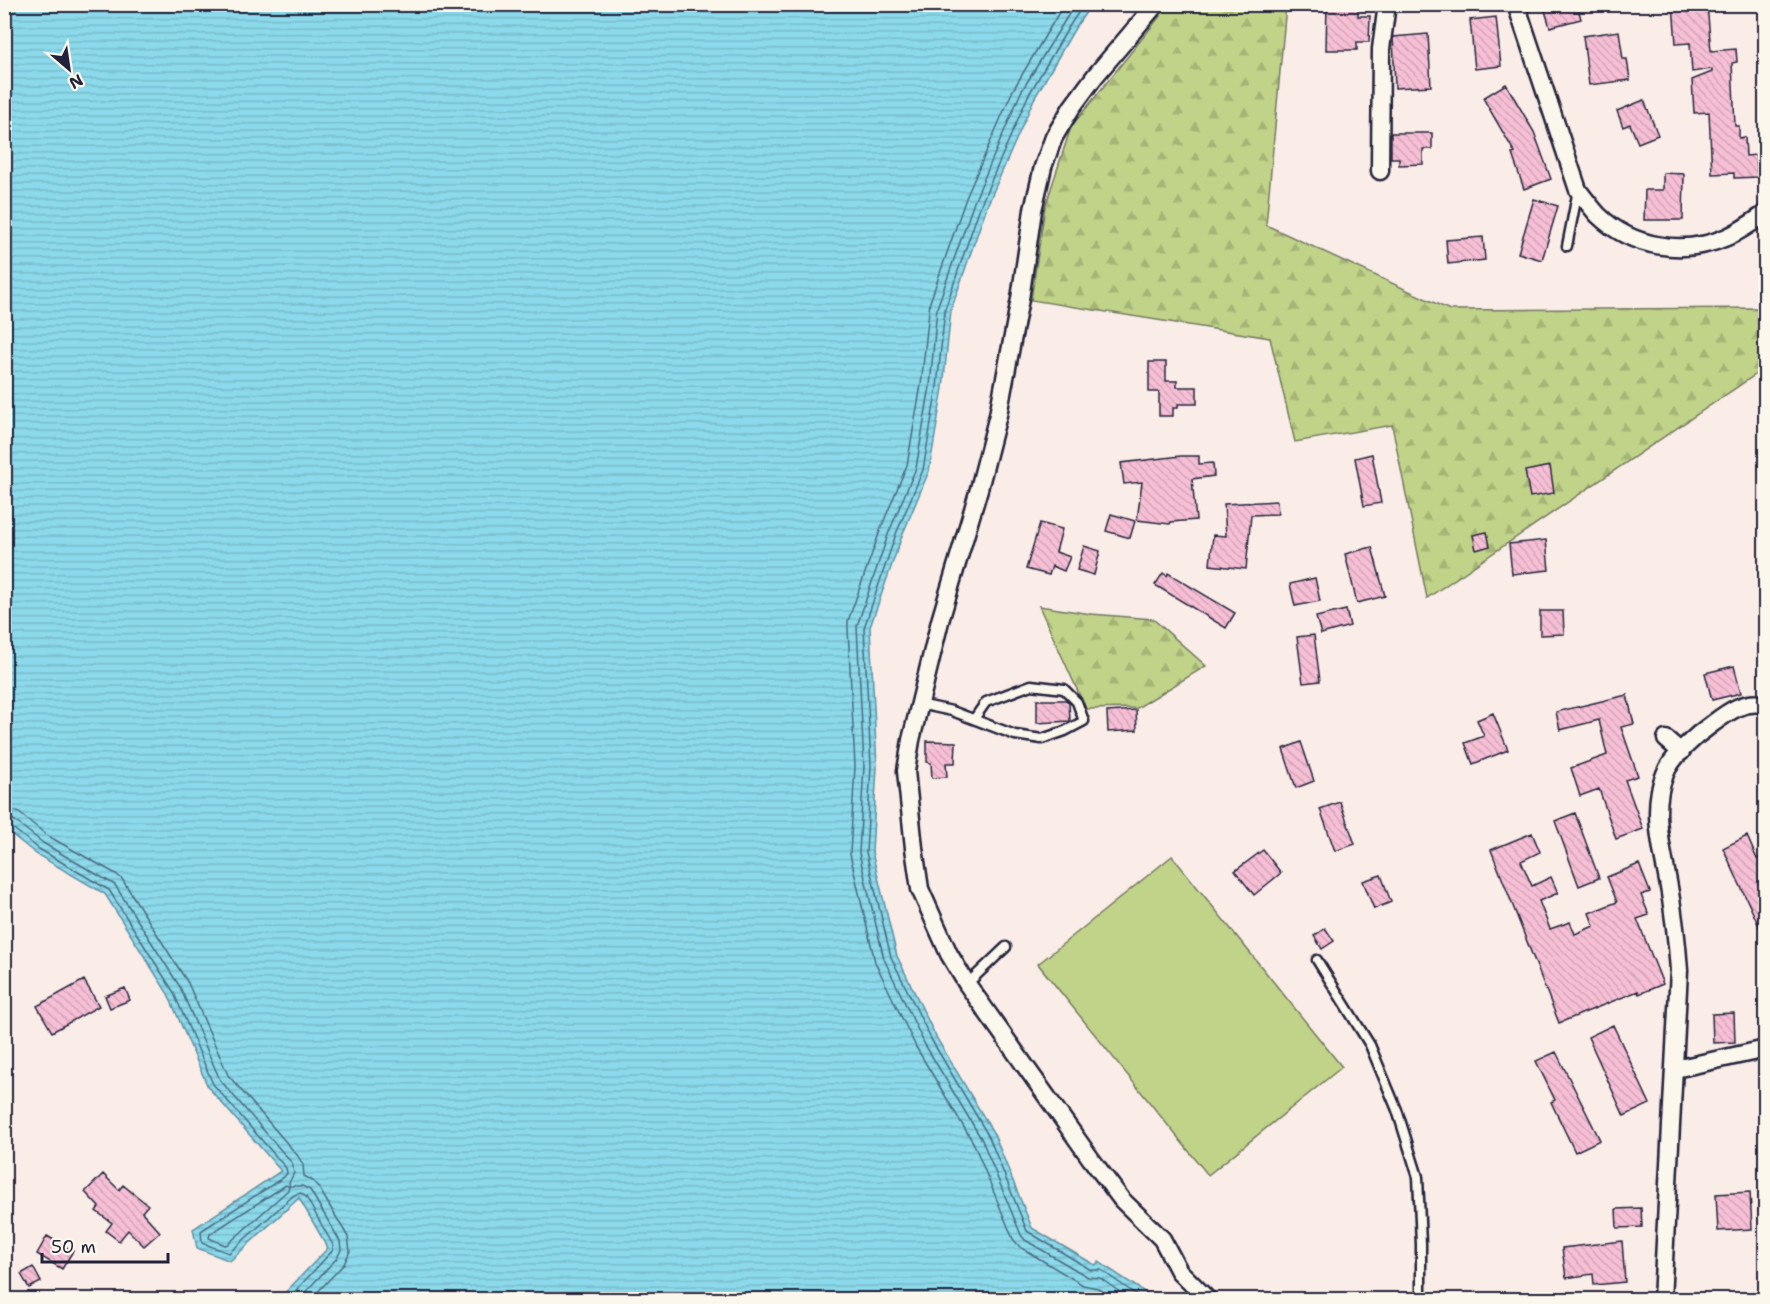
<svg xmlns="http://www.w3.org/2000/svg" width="1770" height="1304" viewBox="0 0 1770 1304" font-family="'Shantell Sans',sans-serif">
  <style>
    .green { fill: #c1d388; stroke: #727a62; stroke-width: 1.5 }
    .forest { fill: url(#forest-firs); stroke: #727a62; stroke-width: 1.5 }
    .water { fill: url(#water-rules); stroke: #6190a4; stroke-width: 1.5 }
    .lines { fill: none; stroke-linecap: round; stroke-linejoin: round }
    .shore { stroke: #4c6b81; stroke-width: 1.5 }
    .building { fill: url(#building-back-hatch); stroke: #22223b; stroke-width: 1.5 }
    .service-casing { stroke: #22223b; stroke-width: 13 }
    .minor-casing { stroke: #22223b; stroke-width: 21 }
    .service { stroke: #fbf7ec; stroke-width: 8 }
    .minor { stroke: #fbf7ec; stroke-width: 16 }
  </style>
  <defs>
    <pattern id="forest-firs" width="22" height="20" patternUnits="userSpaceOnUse" patternTransform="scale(1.5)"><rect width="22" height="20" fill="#c1d388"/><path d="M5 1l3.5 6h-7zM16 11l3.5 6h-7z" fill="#a6b576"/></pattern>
    <pattern id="water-rules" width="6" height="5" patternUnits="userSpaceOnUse" patternTransform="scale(1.5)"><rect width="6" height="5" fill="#8bd9ea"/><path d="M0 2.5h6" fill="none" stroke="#78baca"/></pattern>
    <pattern id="building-back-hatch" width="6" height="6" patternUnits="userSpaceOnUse" patternTransform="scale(1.5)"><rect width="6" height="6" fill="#f7bfd5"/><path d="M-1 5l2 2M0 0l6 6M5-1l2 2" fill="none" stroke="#d3a4b8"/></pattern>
  </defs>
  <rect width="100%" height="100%" fill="#faece7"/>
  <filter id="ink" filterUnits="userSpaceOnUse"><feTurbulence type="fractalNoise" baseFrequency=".0167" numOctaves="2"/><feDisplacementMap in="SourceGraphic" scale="12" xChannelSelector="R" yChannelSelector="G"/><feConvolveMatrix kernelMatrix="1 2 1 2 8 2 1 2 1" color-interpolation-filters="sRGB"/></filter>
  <g filter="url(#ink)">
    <path class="green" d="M1172,856L1342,1067L1208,1175L1038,964Z"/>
    <path class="forest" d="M1169,5H1286L1266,225L1450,310L1765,308V368L1427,598L1392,425L1295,442L1270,338L1031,300L1045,207L1071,127Z
      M1039,606L1091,614L1153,619L1206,666L1137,708L1086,709Z"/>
    <path class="water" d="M4,5H1091L1075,28L1034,99L987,206L951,310L943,388L929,471L902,536L870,627L877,767L872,852L897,956L936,1037L994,1134L1032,1228L1095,1265L1099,1262L1155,1299H279L328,1248L299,1198L230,1261L197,1248L193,1229L281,1171L208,1087L168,994L105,894L36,854L5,829Z"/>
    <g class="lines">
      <path class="shore" d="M1064,4L1013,90L966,198L930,302L921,385L907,465L881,528L848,621V629L855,766L850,854L875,962L916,1047L974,1144L1013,1239L1020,1247L1083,1285L1097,1288L1115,1300
        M1075,4L1021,92L974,202L937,308L930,386L916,468L889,532L857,626L864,766L859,853L884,959L924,1043L982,1140L1021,1235L1025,1240L1088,1277L1100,1278L1131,1300
        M1084,4L1070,25L1028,96L981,204L945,309L937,387L923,470L896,534L864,628L871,766L866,852L891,957L931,1039L989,1137L1027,1231L1091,1270H1101L1144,1300
        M4,809L18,812L48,836L116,874L122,879L188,983L228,1075L298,1156L303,1165L304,1176L313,1181L319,1188L348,1237L350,1251L344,1264L310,1300
        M4,818L14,820L43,843L115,885L180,987L220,1080L292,1163L294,1173L289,1183V1186H302L310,1190L340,1241L341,1250L337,1258L298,1300
        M4,825L10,826L39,849L109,890L173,991L213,1084L286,1168L287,1173L284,1177L201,1231L202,1243L229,1253L294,1195L301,1193L306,1197L333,1245V1250L287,1300
        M286,1185L289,1187L288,1190L228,1244L225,1245L209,1238L210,1234Z"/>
    </g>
    <path class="building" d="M1327,4H1358V16H1370L1369,42H1357V50H1326Z
      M1543,4H1577L1581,19L1550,27Z
      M1673,4H1707L1711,51L1736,49L1737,62L1732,63L1735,126H1739V138L1745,137L1746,156L1756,155L1758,177L1734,178V173L1712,174L1709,112L1694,113L1692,80L1712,72V69L1692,72L1690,43L1676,44Z
      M1496,17L1501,66L1475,69L1470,20Z
      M1619,31L1623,59H1627L1630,80L1589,85L1583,36Z
      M1428,34L1431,86L1395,88L1393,37Z
      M1506,84L1534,132L1551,179L1524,189L1512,154L1515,153L1483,98Z
      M1644,100L1658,135L1638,143L1630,124L1623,127L1617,111Z
      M1391,133H1432V149H1423V164L1399,165V158H1391Z
      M1663,173L1684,174L1683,220H1644L1645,190H1663Z
      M1534,199L1558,206L1542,260L1518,253Z
      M1483,237L1485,260L1448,264L1446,240Z
      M1149,362H1166V381H1177V387H1197V404H1178V408H1173V416H1159V392H1149Z
      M1372,454L1381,503L1364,506L1355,458Z
      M1181,456H1199V464L1213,463L1214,476L1192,479L1196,520L1171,522L1170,524L1137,520L1142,482L1124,484L1121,463Z
      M1550,466L1554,493L1530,497L1525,471Z
      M1277,501L1278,514L1251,515L1246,569L1210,565L1213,535L1226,536L1224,504Z
      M1111,514L1135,521L1130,538L1106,531Z
      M1040,523L1062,529L1056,552L1070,557L1064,571L1052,566L1049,575L1026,569Z
      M1487,532L1490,546L1476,550L1473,535Z
      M1546,540L1549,570L1512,574L1509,544Z
      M1084,546L1100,551L1094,575L1077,570Z
      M1372,547L1385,596L1357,603L1345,554Z
      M1163,573L1167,576L1168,573L1235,613L1226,628L1155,585Z
      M1315,578L1320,601L1295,606L1290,584Z
      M1346,610L1350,626L1321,634L1316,617Z
      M1540,611H1563L1564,634L1540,635Z
      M1314,635L1320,681L1303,683L1297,637Z
      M1734,666L1741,693L1712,700L1705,673Z
      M1627,695L1634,724L1621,727L1638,776L1625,780L1643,829L1616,839L1599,789L1580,796L1571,768L1607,755L1599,720L1560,730L1556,712Z
      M1037,700H1066L1069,703L1070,721L1037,723Z
      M1136,710L1137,730L1108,732L1107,712Z
      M1493,713L1508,750L1473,764L1465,743L1484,736L1477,720Z
      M927,741L956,742L955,763H946L947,777L932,778L931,763L927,762Z
      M1301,742L1314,781L1296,788L1283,749Z
      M1340,802L1355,844L1335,851L1320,809Z
      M1575,813L1599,878L1579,886L1555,821Z
      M1532,833L1540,852L1521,861L1532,886L1551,877L1558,893L1539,901L1550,929L1570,922L1575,934L1594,926L1589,913L1617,902L1607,877L1639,864L1650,892L1641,895L1649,915L1637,919L1663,984L1639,994L1638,991L1559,1023L1491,850Z
      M1747,836L1757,859L1766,855V877L1761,879L1766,890V941L1723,848Z
      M1263,850L1281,873L1254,895L1235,871Z
      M1381,875L1391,902L1374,909L1363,881Z
      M1325,928L1334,941L1322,949L1314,936Z
      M84,980L99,1006L52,1032L37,1006Z
      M125,988L130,1000L110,1008L105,996Z
      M1734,1013L1735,1042L1713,1043L1712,1014Z
      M1613,1025L1650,1104L1624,1116L1588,1037Z
      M1556,1052L1600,1140L1575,1152L1551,1102L1555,1100L1536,1061Z
      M103,1174L119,1190L123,1185L148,1205L142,1212L160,1232L144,1246L128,1230L119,1241L106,1231L112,1223L96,1211L99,1207L85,1192Z
      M1750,1192L1752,1229L1718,1231L1716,1194Z
      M1641,1208L1642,1227L1617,1228L1616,1209Z
      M47,1236L73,1251L62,1269L37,1254Z
      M1622,1241L1625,1282L1594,1285L1593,1274L1566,1278L1562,1248Z
      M33,1267L41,1282L29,1288L21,1274Z"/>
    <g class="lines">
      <defs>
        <path id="service" d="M1567,246L1578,190
          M919,704L952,711L1015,735L1042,739L1065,731L1084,721L1077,702L1064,689L1031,685L986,702L974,719
          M1317,960L1370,1045L1397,1110L1418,1177L1421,1244V1300
          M967,984L1006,947"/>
        <path id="minor" d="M1156,4L1095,76L1072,107L1054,137L1043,167L1033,210L1020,299L998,415L979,489L940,621L911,740L906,771L914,848L920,889L949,954L967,984L1091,1159L1122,1200L1162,1239L1179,1271L1208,1300
          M1516,4L1578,190C1584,198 1591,207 1598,215C1632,248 1684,256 1727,237C1741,231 1753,222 1766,213
          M1380,171L1381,49L1387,4
          M1666,739L1681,752
          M1675,1069L1766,1049
          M1662,1300L1679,970C1677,942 1674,915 1669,887C1663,852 1650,809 1665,774C1672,756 1696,735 1712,724C1728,712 1745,699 1766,705"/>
      </defs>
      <use href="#service" class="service-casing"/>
      <use href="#minor" class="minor-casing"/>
      <use href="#service" class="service"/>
      <use href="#minor" class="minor"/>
    </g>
  </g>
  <rect width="1770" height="1304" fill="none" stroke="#fbf7ec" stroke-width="24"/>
  <rect x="12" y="12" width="1746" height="1280" fill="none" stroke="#22223b" stroke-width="2" filter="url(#ink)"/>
  <g transform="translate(69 69) rotate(151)" stroke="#fbf7ec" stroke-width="4.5" paint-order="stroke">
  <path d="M0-4.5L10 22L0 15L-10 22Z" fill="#22223b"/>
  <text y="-9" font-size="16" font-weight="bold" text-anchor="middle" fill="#22223b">N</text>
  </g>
  <path d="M42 1253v9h126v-9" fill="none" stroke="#22223b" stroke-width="3"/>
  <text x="51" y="1253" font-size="18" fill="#22223b" stroke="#fbf7ec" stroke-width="4.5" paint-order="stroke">50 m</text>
</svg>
